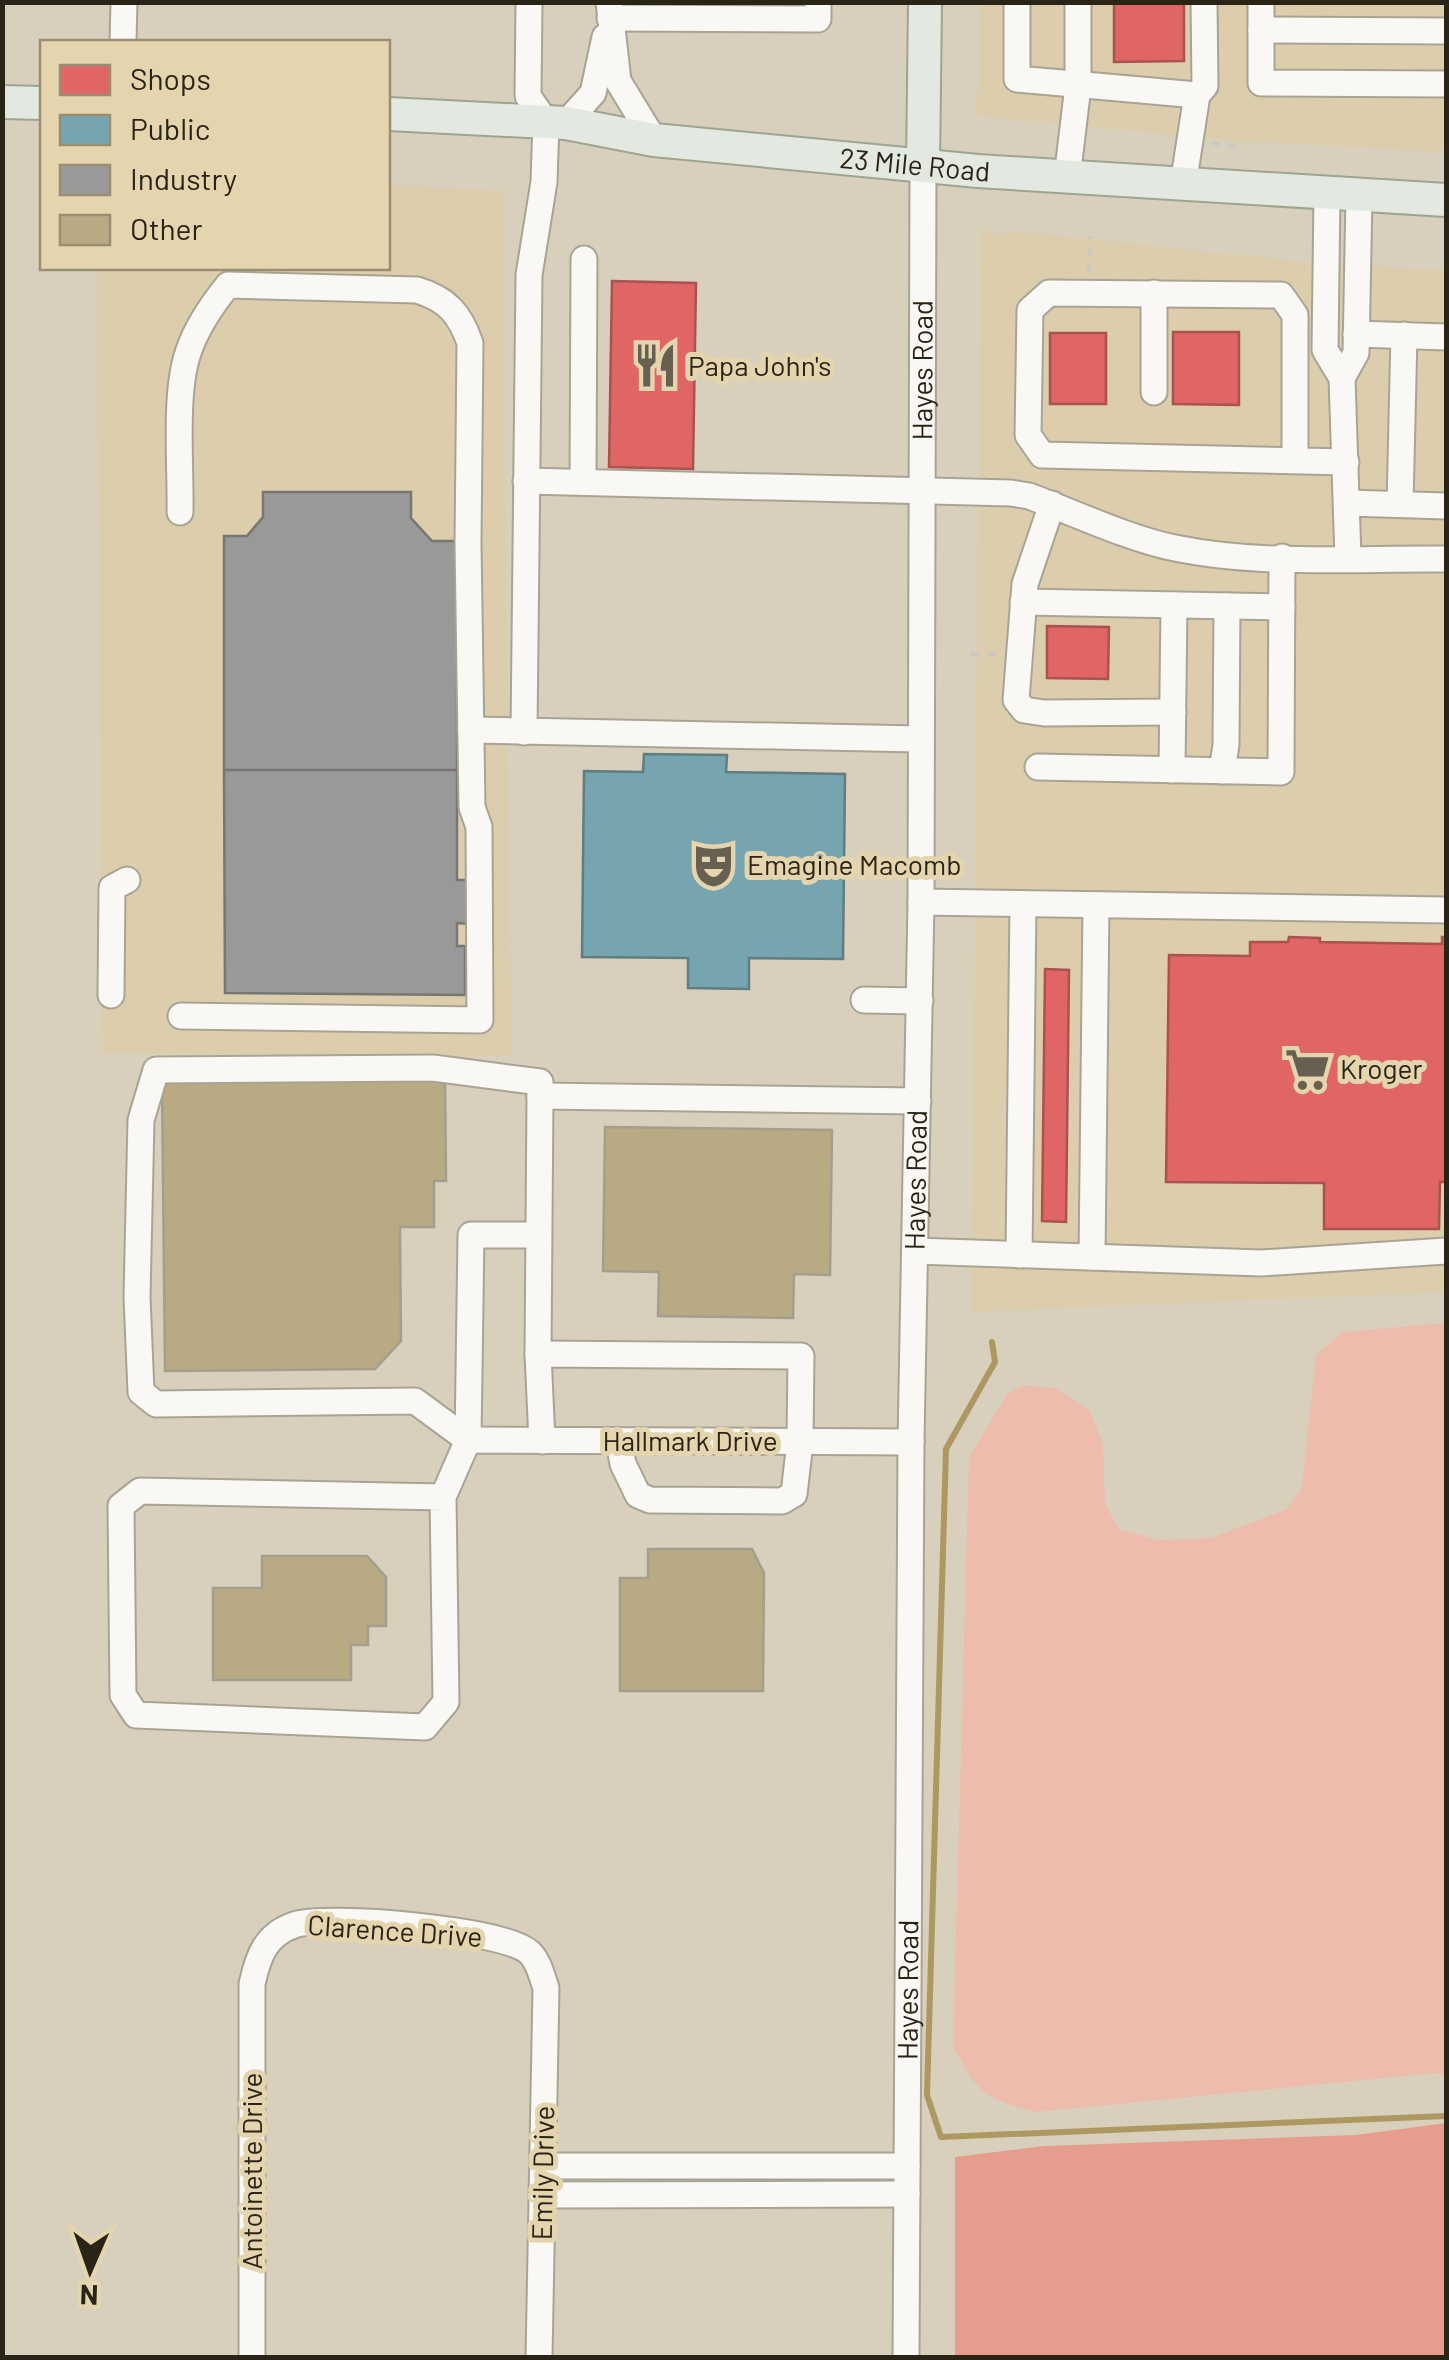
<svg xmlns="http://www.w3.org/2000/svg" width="1449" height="2360" viewBox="0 0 1449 2360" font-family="Barlow,sans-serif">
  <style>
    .built { fill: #dccead }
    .green { fill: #edbcad }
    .forest { fill: #e69d8d }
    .shops { fill: #e06666; stroke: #a9524e; stroke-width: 2.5 }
    .public { fill: #76a5af; stroke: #5f7e81; stroke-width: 2.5 }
    .industry { fill: #999; stroke: #787672; stroke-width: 2.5 }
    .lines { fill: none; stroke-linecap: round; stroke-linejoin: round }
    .stream { stroke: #ad9861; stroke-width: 6 }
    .building { fill: #b8ab83; stroke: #a49e8e; stroke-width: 2.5 }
    .minor-casing { stroke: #a9a393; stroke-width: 29 }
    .major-casing { stroke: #9da591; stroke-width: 36 }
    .path { stroke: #cac8c3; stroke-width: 4; stroke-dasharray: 8 8; stroke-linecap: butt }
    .minor { stroke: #f9f8f5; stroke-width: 25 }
    .major { stroke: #e3e9e0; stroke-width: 32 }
    .labels { text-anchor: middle; stroke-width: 10; stroke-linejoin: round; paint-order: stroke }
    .street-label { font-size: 28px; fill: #2a2416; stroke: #e5d5af }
    .poi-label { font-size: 28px; fill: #2a2416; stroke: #e5d5af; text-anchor: start }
  </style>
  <rect width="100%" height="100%" fill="#d8d0bc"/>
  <path class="built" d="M980,3H1446V152L1236,141L981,116L974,112L979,86Z
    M388,185L502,190L511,1056L102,1053L97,268H388Z
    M981,229L995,234L1014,231L1315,263L1446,270V1292L971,1312Z"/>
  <path class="green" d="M1446,1323V2075L1436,2073L1036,2112C985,2098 977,2094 953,2045L969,1457L1008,1393L1023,1385L1055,1388L1090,1411L1103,1444L1105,1504L1119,1529L1158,1540L1211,1538L1287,1509L1302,1487L1316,1355L1343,1332Z"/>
  <path class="forest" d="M1446,2123V2357H955V2157L1044,2146L1356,2135Z"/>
  <path class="shops" d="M1114,2H1184V61L1114,62Z
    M612,281L696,283L693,469L609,467Z
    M1173,332H1239V405L1173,404Z
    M1050,333H1106V404H1050Z
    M1047,626L1109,627L1108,679L1047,678Z
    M1289,937L1320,938V942L1442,944V937H1446V1182H1440L1439,1229H1324V1183L1166,1182L1169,955L1250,956V942H1288Z
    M1045,969L1069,970L1066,1222L1042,1221Z"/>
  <path class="public" d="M644,754L727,755L726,772L845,774L843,959L749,958V989L688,988V958L582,957L584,771L643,772Z"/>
  <path class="industry" d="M263,492H411V518L432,541H457V770H224V536H247L263,517Z
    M224,770H457V880H469L468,924L457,923V946H465V995L225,993Z"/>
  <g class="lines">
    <path class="stream" d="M992,1342L995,1362L946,1449L927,2095L941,2137L1446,2116"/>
  </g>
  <path class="building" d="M445,1079L446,1181H434V1227H400L401,1341L375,1369L165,1371L162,1082Z
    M605,1127L832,1130L830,1275L794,1274L793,1318L658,1316L659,1272L603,1271Z
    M648,1549H752L764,1573L763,1691H620V1578H648Z
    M262,1556H367L386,1577V1626H368V1645H351V1680H213V1588H262Z"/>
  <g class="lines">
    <defs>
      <g id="minor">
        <path d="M609,2L618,81L654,140"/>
        <path d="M1017,2V79L1197,95L1183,185"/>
        <path d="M1261,2V83L1446,84"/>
        <path d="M610,18L818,19V2"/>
        <path d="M1261,30L1446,31"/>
        <path d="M123,42L124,2"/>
        <path d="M1197,95L1205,86L1204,2"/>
        <path d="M566,123L593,93L605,37"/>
        <path d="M1067,178L1078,86V2"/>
        <path d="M1327,194L1325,350L1342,378L1348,558"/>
        <path d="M1154,293V392"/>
        <path d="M1356,334L1446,337"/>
        <path d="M1342,378L1356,353L1359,196"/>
        <path d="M1295,461V315L1281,295L1049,293L1030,310L1028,435L1042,455L1346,462"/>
        <path d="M526,481L1011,493L1029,496C1072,512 1132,540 1175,548C1263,566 1358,558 1446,559"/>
        <path d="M583,482L584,259"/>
        <path d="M1347,503L1446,506"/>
        <path d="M1052,504L1025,584L1016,700L1024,710L1044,713L1173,712"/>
        <path d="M1400,504L1404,335"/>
        <path d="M180,512C181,467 174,394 188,353C196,328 211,306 228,285L417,290C447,299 460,314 470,343L468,543L472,807L479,827L480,1020L181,1016"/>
        <path d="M1023,602L1282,607"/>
        <path d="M471,730L919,739"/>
        <path d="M524,732L529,275L544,182L546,122L528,96L529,2"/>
        <path d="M1038,767L1281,772L1282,557"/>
        <path d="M1172,770L1174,605"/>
        <path d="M1222,771L1226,745L1227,606"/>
        <path d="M921,902L1446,910"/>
        <path d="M111,995L112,888L127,880"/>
        <path d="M864,1000L920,1001"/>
        <path d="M540,1096L918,1101"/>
        <path d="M915,1251L1261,1263L1446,1251"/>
        <path d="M1019,1255L1023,904"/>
        <path d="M1092,1257L1096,905"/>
        <path d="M538,1354L540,1096V1082L433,1068L156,1070L141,1120L137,1297L141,1392L156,1404L415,1401L468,1440L471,1235H539"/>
        <path d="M542,1441L538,1354L801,1356L800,1442L794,1494L782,1501L650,1500L638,1495L623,1464L619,1441"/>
        <path d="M443,1497L140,1491L121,1506L123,1695L136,1715L425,1727L446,1702L443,1497L468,1440L911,1442"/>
        <path d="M543,2166H907"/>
        <path d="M543,2195L907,2194"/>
        <path d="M252,2358V1984C258,1957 265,1935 294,1925C327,1914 506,1929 530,1953C539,1962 542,1977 546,1988L539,2358"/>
        <path id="s1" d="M906,2358L911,1442L921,902L923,166"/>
      </g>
      <g id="major">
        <path d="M2,102L42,103"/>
        <path id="s2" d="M388,114L566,123L654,140L978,171L1446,200"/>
        <path d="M923,166L925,2"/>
      </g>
    </defs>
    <use href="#minor" class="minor-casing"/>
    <use href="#major" class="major-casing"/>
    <path class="path" d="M1212,143L1237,146
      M1089,271L1090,236
      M971,654H996"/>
    <use href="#minor" class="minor"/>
    <use href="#major" class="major"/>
  </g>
  <defs>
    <symbol id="restaurant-bare" viewBox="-9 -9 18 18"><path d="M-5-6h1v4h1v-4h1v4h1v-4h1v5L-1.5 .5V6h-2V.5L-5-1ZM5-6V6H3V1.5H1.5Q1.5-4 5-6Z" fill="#676050" stroke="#e5d5af" stroke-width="2.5" paint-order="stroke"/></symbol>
    <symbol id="theatre-bare" viewBox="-9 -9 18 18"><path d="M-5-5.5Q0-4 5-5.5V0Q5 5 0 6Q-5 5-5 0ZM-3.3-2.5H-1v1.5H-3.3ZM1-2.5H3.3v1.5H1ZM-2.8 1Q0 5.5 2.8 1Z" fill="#676050" stroke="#e5d5af" stroke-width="2.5" paint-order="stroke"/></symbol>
    <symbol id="supermarket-bare" viewBox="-9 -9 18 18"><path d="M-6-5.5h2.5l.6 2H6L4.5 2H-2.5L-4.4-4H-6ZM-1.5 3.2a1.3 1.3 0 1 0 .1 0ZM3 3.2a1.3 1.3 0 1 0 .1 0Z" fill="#676050" stroke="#e5d5af" stroke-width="2.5" paint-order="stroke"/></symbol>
  </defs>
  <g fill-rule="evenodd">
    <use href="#restaurant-bare" x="624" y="334" width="63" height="63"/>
    <use href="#theatre-bare" x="682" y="834" width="63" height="63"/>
    <use href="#supermarket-bare" x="1276" y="1038" width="63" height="63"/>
  </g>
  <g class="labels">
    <g class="street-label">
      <text dy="10" stroke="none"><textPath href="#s2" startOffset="530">23 Mile Road</textPath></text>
      <text dy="10" stroke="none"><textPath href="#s1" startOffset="1988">Hayes Road</textPath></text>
      <text dy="10" stroke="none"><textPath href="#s1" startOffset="1178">Hayes Road</textPath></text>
      <text x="690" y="1451">Hallmark Drive</text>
      <text transform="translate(395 1931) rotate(4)" y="10">Clarence Drive</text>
      <text dy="10" stroke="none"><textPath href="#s1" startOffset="368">Hayes Road</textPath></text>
      <text transform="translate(252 2171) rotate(-90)" y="10">Antoinette Drive</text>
      <text transform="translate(543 2173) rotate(-89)" y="10">Emily Drive</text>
    </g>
    <g class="poi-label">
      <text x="688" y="376">Papa John's</text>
      <text x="747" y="875">Emagine Macomb</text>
      <text x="1340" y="1079">Kroger</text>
    </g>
  </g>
  <rect width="1449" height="2360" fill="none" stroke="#2a2416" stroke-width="10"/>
  <rect x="40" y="40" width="350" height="230" fill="#e5d5af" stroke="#9a8e72" stroke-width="2.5"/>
  <rect x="60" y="65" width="50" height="30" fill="#e06666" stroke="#9a8e72" stroke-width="2.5"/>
  <text x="130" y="90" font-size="30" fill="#2a2416">Shops</text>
  <rect x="60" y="115" width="50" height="30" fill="#76a5af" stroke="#9a8e72" stroke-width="2.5"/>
  <text x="130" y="140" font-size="30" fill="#2a2416">Public</text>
  <rect x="60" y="165" width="50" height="30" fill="#999999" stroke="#9a8e72" stroke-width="2.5"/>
  <text x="130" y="190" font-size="30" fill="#2a2416">Industry</text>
  <rect x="60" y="215" width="50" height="30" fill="#b8ab83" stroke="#9a8e72" stroke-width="2.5"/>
  <text x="130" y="240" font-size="30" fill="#2a2416">Other</text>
  <g transform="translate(90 2270) rotate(182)" stroke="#e5d5af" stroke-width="8" paint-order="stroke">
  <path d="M0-8L18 38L0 25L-18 38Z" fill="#2a2416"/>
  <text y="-15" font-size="28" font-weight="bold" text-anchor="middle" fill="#2a2416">N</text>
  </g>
</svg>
